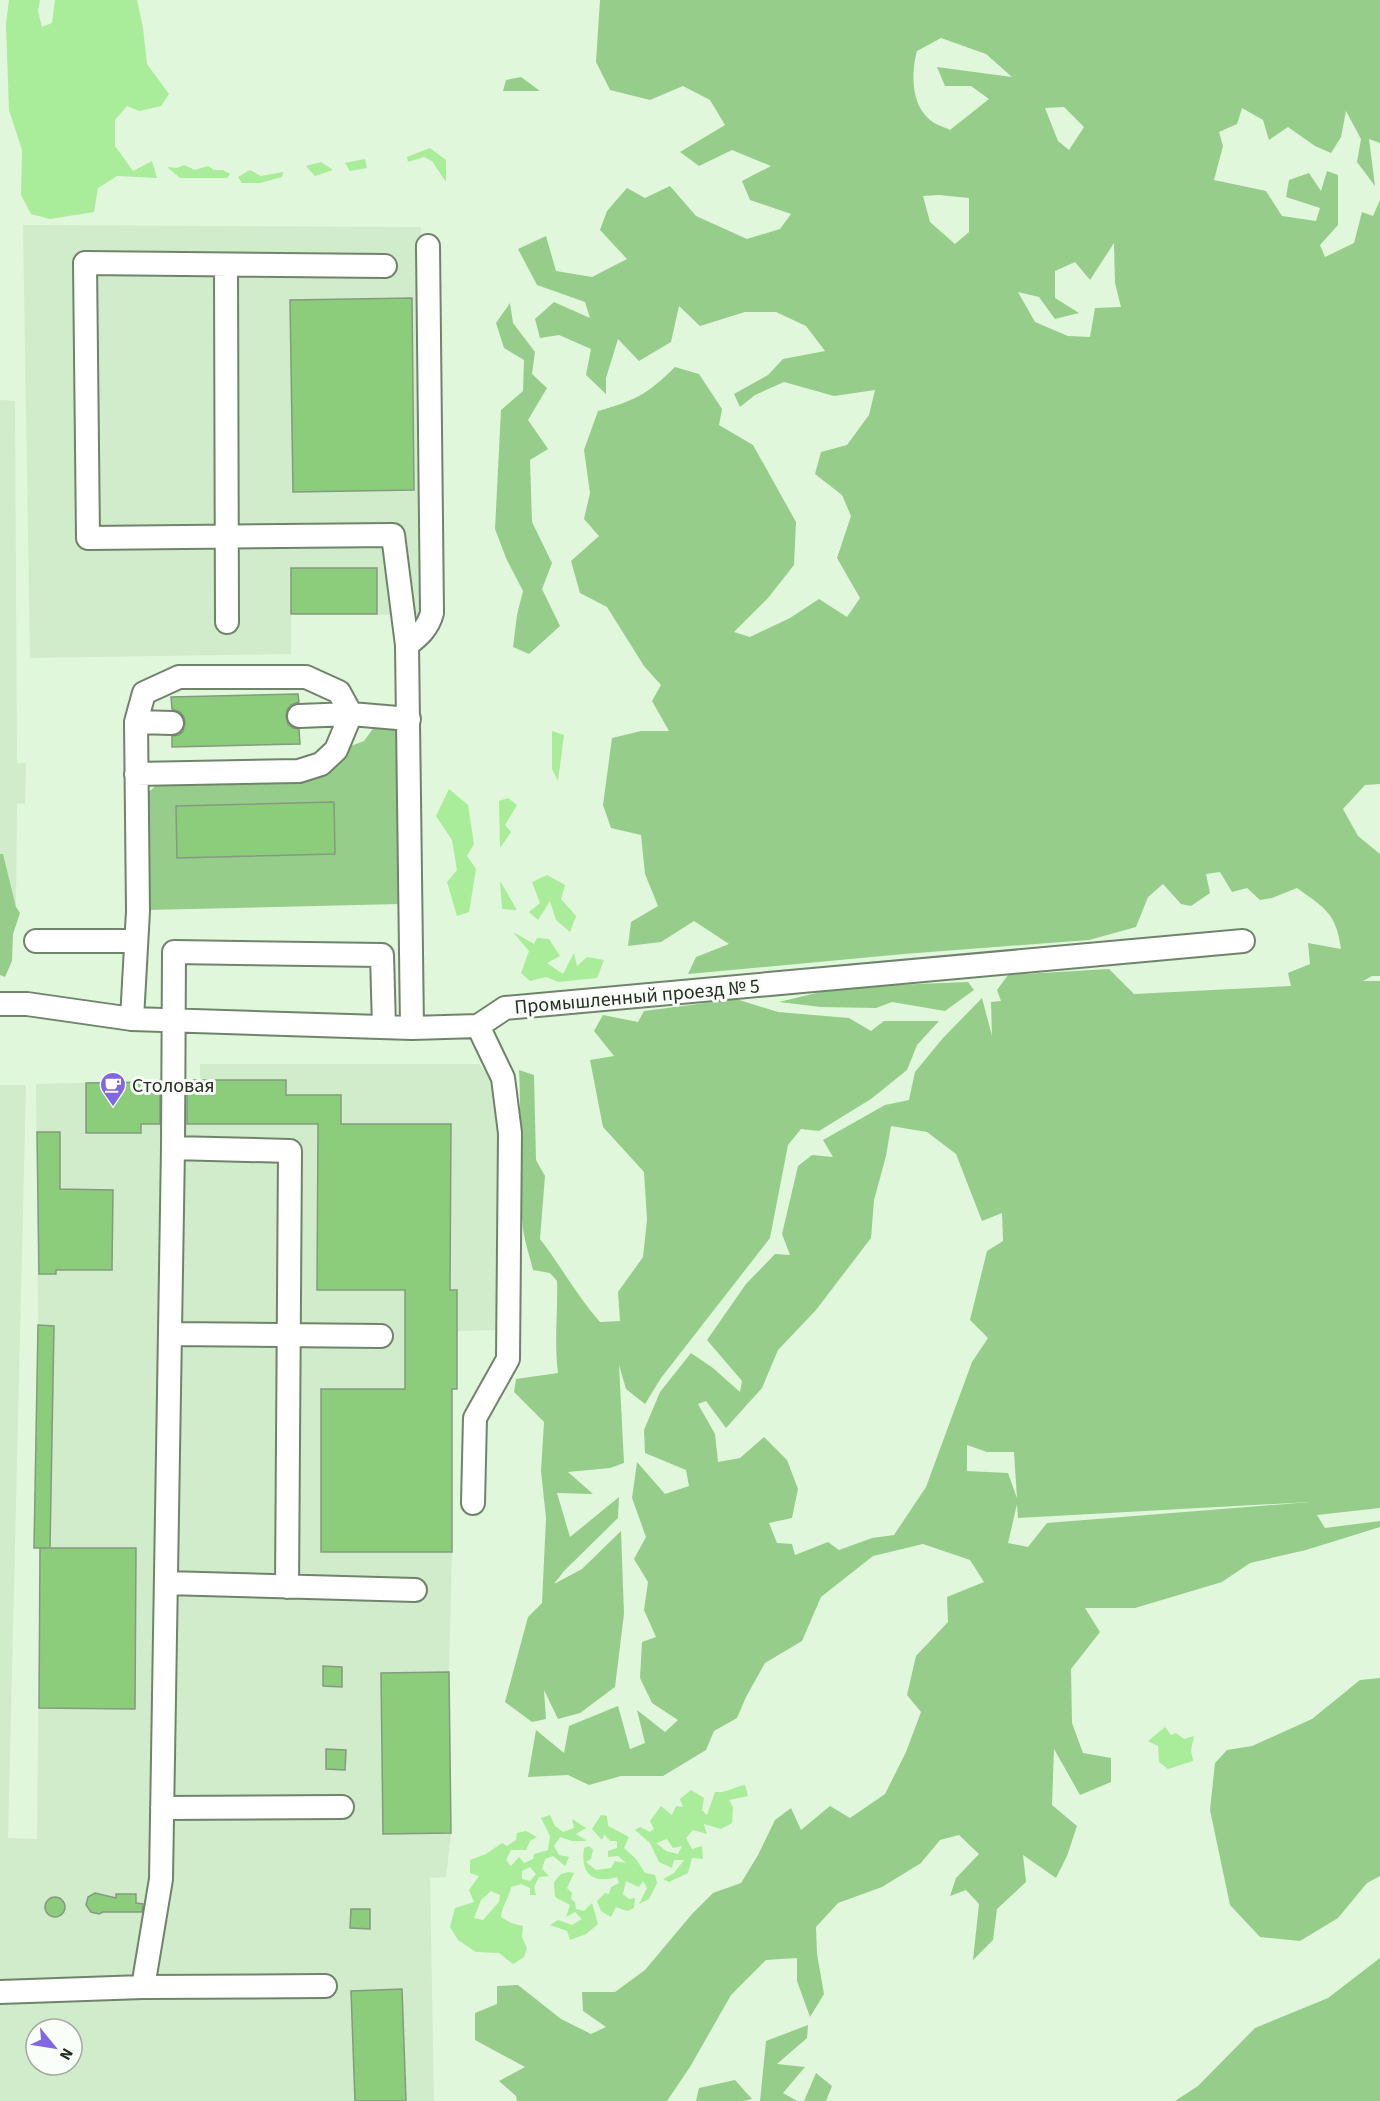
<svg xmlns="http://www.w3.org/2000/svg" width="1380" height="2101" viewBox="0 0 1380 2101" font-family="'Source Sans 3',sans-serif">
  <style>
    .built { fill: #d0ecca; fill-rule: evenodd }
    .green { fill: #97cd8a; fill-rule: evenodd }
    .water { fill: #a9ec99; fill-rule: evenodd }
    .building { fill: #8bcd7b; stroke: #859a80; stroke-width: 1.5 }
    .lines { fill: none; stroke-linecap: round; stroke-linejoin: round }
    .minor-casing { stroke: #6f846b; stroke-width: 26 }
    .minor { stroke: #fff; stroke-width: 22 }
    .labels { text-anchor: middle; stroke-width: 6; stroke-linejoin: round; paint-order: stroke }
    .street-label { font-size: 20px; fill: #262f24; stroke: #f9fef8 }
    .poi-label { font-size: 20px; fill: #262f24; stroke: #f9fef8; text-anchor: start }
  </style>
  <rect width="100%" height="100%" fill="#e0f7db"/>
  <path class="built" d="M23,225L421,227L425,615L291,614V654L30,658Z
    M0,400L15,401L17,763H26L25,804L17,803L16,907L0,917Z
    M200,1064H479L493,1081L500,1134L499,1330L457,1331V1389L452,1390V1552L449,1672L451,1833L446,1877L430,1878L434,2101H0V1085H26L8,1838L37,1839L40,1548L36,1084L200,1080ZM36,2029H72V2065H36Z"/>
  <path class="green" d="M600,0H1380V143L1369,139L1375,186L1357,162L1361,139L1346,111L1341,137L1331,153L1315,146L1288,127L1269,140L1263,120L1242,108L1237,124L1219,132L1223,146L1214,180L1266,191L1282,216L1316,221L1320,208L1286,197L1289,180L1309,173L1321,191L1327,171L1338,175V225L1320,245L1325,257L1354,243L1362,212L1373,216L1380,200V784L1365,785L1343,809L1358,836L1380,854V976H1372L1363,981H1380V1508L1317,1515L1325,1528L1380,1521V1527L1306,1550L1250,1563L1222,1582L1135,1608H1085L1100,1632L1071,1669L1072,1723L1083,1753L1111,1758V1782L1080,1795L1054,1749L1052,1805L1077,1826L1067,1856L1056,1878L1023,1855L1026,1882L997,1909L993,1940L973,1960L979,1904L966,1890L950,1896L956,1878L979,1854L959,1835L940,1840L921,1863L882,1887L838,1903L816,1927L817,1954L824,1994L810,2017L797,1981V1958L766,1960L731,1995L690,2067L667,2101H517L516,2096L499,2081L525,2067L475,2040V2013L497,2004V1986L518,1985L561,2019L591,2034L606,2027L583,2011L582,1992H615L645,1970L692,1914L713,1893L741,1883L758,1855L775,1820L791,1808L801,1830L830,1806L850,1818L885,1794L906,1752L921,1712L907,1695L916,1656L948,1622L947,1597L984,1582L970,1560L923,1544L873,1556L821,1597L802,1641L765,1663L746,1697L737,1718L714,1731L706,1750L663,1776H621L589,1785L568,1775L528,1777L536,1730L564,1753L569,1726L618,1706L630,1749L645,1743L637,1710L665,1732L678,1720L652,1703L640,1678L642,1642L656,1637L644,1610L648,1582L634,1559L646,1537L632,1498L637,1462L665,1494L689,1486L686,1470L645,1453L644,1430L660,1392L691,1353L713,1368L740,1392L742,1381L707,1340L746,1284L775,1254L790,1255L782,1234L798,1166L812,1155L833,1157L823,1140L885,1105L909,1100L915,1072L943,1038L982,998L992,1036L991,1002L1001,1001L997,990L1008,975L1109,969L1134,994L1291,986L1288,973L1310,964L1308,943L1341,949C1336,913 1326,909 1297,888L1272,898L1260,900L1247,888L1232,892L1220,872L1206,874L1210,893L1191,906L1181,904L1163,884L1148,897L1136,927L1089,940L904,954L688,974L696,957L729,944L694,921L661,942L628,946L631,922L658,906L645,874L641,835L611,828L603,805L612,738L641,731H669L652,701L661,685L644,666L607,607L580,593L571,561L599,536L584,519L590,493L584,450L598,411C634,401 648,394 675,367L699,374L722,409L719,425L753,445L796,522L794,565L768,598L734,632L750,637L790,618L819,599L847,617L860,598L837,558L851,516L842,495L815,474L821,452L847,445L869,415L875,390L834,396L784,382L755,395L740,407L734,394L768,375L783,359L825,351L806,326L776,312H745L700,326L679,306L671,342L639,361L618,339L606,378V394L586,375L591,349L559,335L540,338L535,319L554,302L590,318L585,302L537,285L518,249L546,236L556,271L592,277L627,259L600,230L607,211L627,188L645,198L670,186L696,216L747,239L780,229L791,214L750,200L742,181L771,166L732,150L699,166L680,152L725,125L710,100L683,86L650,100L610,90L596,62ZM941,38L986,54L1012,77L937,67L945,86H971L989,99L950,130C944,127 934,124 929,119C911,104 911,72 917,51ZM1064,107L1084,127L1069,150L1058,141L1045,108ZM939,195L969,198V232L955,244L930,222L923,196ZM1114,243L1115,283L1121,307L1095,308L1090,337L1068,336L1035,322L1018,292L1039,297L1055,319L1079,313L1055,298V271L1075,262L1090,280ZM891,1126L927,1132L956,1154L982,1221L1002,1213L1003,1241L987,1251L970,1320L988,1338L972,1362L926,1487L894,1535L872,1538L839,1550L828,1542L795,1555L792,1544L777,1543L769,1523L792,1518L798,1489L787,1460L764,1437L740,1458L718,1462L715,1434L698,1404L706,1401L726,1428L762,1388L778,1350L816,1310L871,1238L874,1200L886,1156ZM967,1445L987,1452H1014L1017,1498L1008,1473L967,1471ZM1310,1502L1047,1523L1028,1547L1008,1543L1017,1504L1018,1518Z
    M521,77L540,91H503L506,80Z
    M510,303L513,323L535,352L532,374L547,388L528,420L548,449L530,460L532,522L552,563L542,589L560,626L529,654L513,647L517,615L523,591L506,558L495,529L501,410L523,391L524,360L504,348L496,323Z
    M377,723L396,727L399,904L147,910L145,795L159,783L297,779L348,747L364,741Z
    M0,854H3L16,907L20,913L13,934L12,961L5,977L0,975Z
    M968,982L974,990L945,1011L892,1002L876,1008L821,1007L779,1002L841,987Z
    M736,999L778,1012L849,1018L871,1031L884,1021H939L917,1045L907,1070L871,1099L819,1131L801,1129L788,1145L770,1238L661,1378L645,1404L626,1389L619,1365L624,1463L610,1468L568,1472L593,1494L557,1493L570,1537L619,1497L618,1518L564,1571L554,1584L582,1569L621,1531L624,1614L615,1687L580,1713L558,1719L544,1690L546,1719L532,1722L505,1702L528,1617L542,1603L546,1518L541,1471L544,1422L514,1392L516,1379L558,1373C554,1342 558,1311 557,1281L550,1273L533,1270C530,1257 525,1243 523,1229C517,1176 522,1123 519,1070L534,1075L536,1160L545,1176L540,1239C561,1266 577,1296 600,1322L620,1321L618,1292L643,1257L647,1220L644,1172L603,1127L590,1060L614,1056L594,1031L603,1015L638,1022L644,1011Z
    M1380,1678V1876L1367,1883L1338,1918L1300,1941L1260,1937L1230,1905L1210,1810L1215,1763L1227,1750L1252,1746L1312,1719L1360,1680Z
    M1380,1958V2101H1175L1198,2086L1255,2028L1328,1998Z
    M808,2025L807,2038L777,2064L805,2067L783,2093L797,2101H760L766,2041Z
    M816,2073L832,2086L826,2101H804Z
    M735,2080L752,2099L743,2101H696L699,2088Z"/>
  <path class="water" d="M9,0H40L38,11L42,27L52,23L55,0H137L143,28L147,64L169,94L161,106L139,111L127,106L115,120V146L133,171L152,161L157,178L117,176L98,188L94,212L50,219L31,214L21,195L22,150L9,110L6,24Z
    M430,148L446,160V182L432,161L424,157L408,162L407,157Z
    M365,159L367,168L350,171L345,163Z
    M321,162L333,170L315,176L306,166Z
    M184,165L195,170L208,166L214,170H223L230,174L227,178H180L167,167L177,168Z
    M250,170L261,176L283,172L282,177L260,183H242L238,177Z
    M552,731L564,735L558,781L552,769Z
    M449,789L468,805L474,844L467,856L476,869L469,912L457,916L447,882L457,870L452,840L436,816Z
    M508,798L517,805L505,825L511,832L500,848L499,801Z
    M547,875L565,885L561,899L576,916L570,932L556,920L550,901L538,920L529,912L540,903L532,882Z
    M500,881L517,910L502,909Z
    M513,932L534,944L537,938L549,939L560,956L547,963L563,974L574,953L577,966L587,957L604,960L597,978L558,982L546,977L530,981L521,973L529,951Z
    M1165,1727L1171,1735L1176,1733L1184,1739L1194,1736L1191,1750L1193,1761L1168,1769L1159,1762L1158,1746L1148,1741Z
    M745,1785L748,1796L729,1800L733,1807L732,1823L721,1829L704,1824L707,1834L693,1830L686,1838L692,1849L702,1846L703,1859L692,1858L688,1873L669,1882L663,1879L674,1873L684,1860H674L672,1868L659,1862L650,1843L635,1830L640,1827L650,1832L654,1829L650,1821L661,1806L672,1815L676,1806L683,1807L680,1799L691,1790L704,1798L702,1810L707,1815L715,1792C727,1793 734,1787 745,1785ZM667,1839L673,1848L682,1846L678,1854L666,1851L656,1843Z
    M550,1815L555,1826L563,1832L574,1828L572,1819L586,1828L576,1834L587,1841H572L560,1837L554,1846L559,1855L569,1857L565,1866L553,1856L545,1859L542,1869L549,1876L539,1877L534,1887L536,1895H530V1888L521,1884L511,1887C509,1898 502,1906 501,1917L511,1923L523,1926L522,1937L527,1948L524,1957L513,1964L499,1953L476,1952L458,1940L450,1927L455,1908L474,1902L469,1890L479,1876L470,1873V1860L486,1854L502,1843L507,1846L516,1840L517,1833L526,1831L537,1837L530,1841L526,1850H511L506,1860L511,1866L519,1857L524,1863L533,1859L534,1854L548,1850L550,1836L541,1818ZM530,1867L536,1874L530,1881L522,1879V1871ZM491,1891L500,1895L499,1902L483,1920L474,1918L481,1900Z
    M601,1815L607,1816L608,1826L629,1837L624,1848L636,1859L645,1873L655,1875L657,1883L649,1899L639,1904L647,1888L643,1881L639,1887L626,1881L623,1894L629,1899L635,1898L634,1908L627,1911L616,1907L611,1917L601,1911L597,1901L605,1893L609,1894L611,1887L619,1883L617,1877C593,1884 580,1874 584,1848L589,1846L593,1850L591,1859L586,1862L596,1870L611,1868L615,1861L626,1863L618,1856L608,1857V1851L617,1848V1841H610L604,1834L602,1840L592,1829Z
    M569,1872L574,1873L567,1888L572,1893L571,1899L575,1902L576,1909L584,1911L592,1903L598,1924L586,1934L570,1940L567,1931L550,1925L558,1920L572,1925L582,1919L575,1912L566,1917L570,1905L555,1897L554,1882L561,1874Z"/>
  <path class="building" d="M412,298L414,490L293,492L290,300Z
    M291,568H377V614H291Z
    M298,694L299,702L291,705L287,710L286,716L288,724L293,728L299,729L300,744L172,747V736L179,735L183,731L185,723L184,717L180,712L172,709L171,697Z
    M334,802L335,854L177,858L176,806Z
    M158,1080H160V1124H141V1133H86V1083L158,1082Z
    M187,1080H286V1095H341V1124H451L450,1290H457V1389H452V1552H321V1389H405V1290H317L318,1124H187Z
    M37,1132H60V1189L113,1190L112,1270H56V1274H39Z
    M38,1325L54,1326L50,1548H34Z
    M40,1548H136L135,1709L39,1708Z
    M323,1666L342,1667V1687L323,1686Z
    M449,1672L451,1833L383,1834L381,1673Z
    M326,1749L346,1750L345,1770L326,1769Z
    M95,1893L116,1898V1894H136V1903L143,1904L142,1912H103L99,1914L91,1912L86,1905L88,1897Z
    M45 1907a10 10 0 1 1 20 0a10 10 0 1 1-20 0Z
    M351,1909H370V1929L350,1928Z
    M402,1989L406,2101H355L351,1991Z"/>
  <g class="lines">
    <defs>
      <path id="minor" d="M226,265L227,622
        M385,266L85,263L88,538L393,535L407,645L412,1028
        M407,645C419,636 428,628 432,613L428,246
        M299,716L351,714L409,719
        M136,722L144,693L179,677H306L339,692L351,714L336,750L321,764L299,771L136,774
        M36,941H136
        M0,1004H27L132,1019L412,1028L478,1026L505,1008L1243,941
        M132,1019L138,911L136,722L172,723
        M173,1148L290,1151L287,1587
        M170,1334L381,1336
        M473,1503L475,1418L508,1359L510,1133L503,1078L478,1026
        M166,1583L415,1590
        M162,1808L342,1807
        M143,1987L161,1879L173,1148L174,952L382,955L384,1027
        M0,1992L143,1987L325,1986"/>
    </defs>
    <use href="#minor" class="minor-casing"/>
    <use href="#minor" class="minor"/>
  </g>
  <defs>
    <symbol id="cafe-pin" viewBox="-11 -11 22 30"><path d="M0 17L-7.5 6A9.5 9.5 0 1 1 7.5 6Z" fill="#8167e2" stroke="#f9fef8"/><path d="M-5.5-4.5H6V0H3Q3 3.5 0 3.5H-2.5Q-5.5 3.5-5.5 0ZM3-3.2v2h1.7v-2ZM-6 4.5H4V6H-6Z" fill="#fff"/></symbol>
  </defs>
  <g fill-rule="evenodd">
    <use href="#cafe-pin" x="98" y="1070" width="30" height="40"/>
  </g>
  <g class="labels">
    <g class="street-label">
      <text transform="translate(637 996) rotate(-5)" y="7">Промышленный проезд № 5</text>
    </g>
    <g class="poi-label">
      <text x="132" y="1092">Столовая</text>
    </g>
  </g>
  <g transform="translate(54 2047) rotate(120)"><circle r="28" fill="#f9fef8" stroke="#a5aba3" stroke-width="1.5"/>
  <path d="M0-4.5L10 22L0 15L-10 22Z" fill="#8167e2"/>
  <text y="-9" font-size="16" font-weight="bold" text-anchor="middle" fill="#262f24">N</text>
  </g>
</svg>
